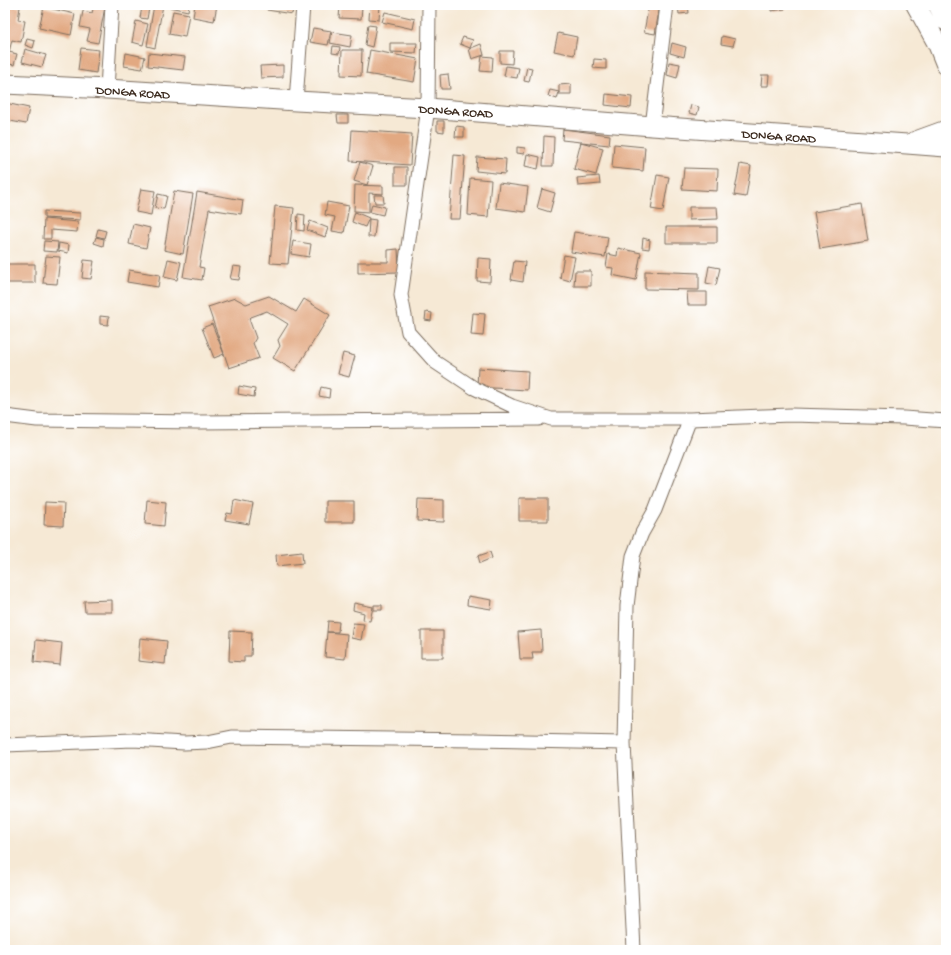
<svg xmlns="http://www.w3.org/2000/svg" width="951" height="955" viewBox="0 0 951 955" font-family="'Gochi Hand',sans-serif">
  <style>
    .building { fill: #e2a982 }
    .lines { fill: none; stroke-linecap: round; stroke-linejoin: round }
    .street-casing { stroke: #7c6d5e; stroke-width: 15 }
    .secondary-casing { stroke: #7c6d5e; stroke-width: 21 }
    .street { stroke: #fff; stroke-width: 13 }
    .secondary { stroke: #fff; stroke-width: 19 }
    .labels { text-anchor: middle; stroke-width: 3.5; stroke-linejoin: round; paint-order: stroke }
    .street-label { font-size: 13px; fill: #3b2a1e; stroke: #fff }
  </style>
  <rect width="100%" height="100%" fill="#fff"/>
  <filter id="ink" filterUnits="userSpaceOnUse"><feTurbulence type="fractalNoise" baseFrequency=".025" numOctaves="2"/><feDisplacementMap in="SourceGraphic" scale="8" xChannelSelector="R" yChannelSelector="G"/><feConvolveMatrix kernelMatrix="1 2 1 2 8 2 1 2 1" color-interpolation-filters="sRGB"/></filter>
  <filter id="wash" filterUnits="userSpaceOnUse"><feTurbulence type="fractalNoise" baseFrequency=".012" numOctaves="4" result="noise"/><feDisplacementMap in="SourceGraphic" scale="16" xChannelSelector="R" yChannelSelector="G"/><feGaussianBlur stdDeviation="0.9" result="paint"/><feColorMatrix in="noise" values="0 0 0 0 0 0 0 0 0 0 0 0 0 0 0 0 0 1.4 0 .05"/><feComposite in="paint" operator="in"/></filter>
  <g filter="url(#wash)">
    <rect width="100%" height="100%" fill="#f6e9d5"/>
    <g id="blocks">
      <path class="building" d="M9,5L20,7L18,20L25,21L21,42L12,40L9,52L17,54L14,65L5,63V25Z
        M94,5L105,7L98,43L87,41L90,29L80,27L83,11L92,13Z
        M154,5H163L155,48L147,46Z
        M170,5H189L188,11L169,7Z
        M195,5H217L214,21L193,17Z
        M268,5H294L292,14L267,10Z
        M370,5H380L379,20L369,19Z
        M649,5H660L655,34L644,32Z
        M678,5H688L689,13L679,14Z
        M771,5H784L785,9L771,11Z
        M340,6L362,7L361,19L339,18Z
        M44,7L75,14L71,35L39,28Z
        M142,7L149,8L147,19L140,18Z
        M173,11L189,14L185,37L169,34Z
        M385,12L415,19L413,29L382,22Z
        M136,21L148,24L143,45L132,42Z
        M368,25L376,26L372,47L365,45Z
        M313,28L331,31L328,45L310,42Z
        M332,32L352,35L350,47L330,43Z
        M558,33L577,37L574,55L554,51Z
        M722,36L735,39L733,46L721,44Z
        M463,37L473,40L470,48L460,44Z
        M27,39L35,41L33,48L25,45Z
        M390,43H417L416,53L390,52Z
        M672,43L686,47L684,57L670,53Z
        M481,44L484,55L472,59L469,49Z
        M333,46L340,47L339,54L332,53Z
        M81,48L99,50L96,73L78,70Z
        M25,49L46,55L42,67L22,62Z
        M342,50H362L361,76L341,75Z
        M370,50L418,59L414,82L366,74Z
        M500,51H513L512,64L500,63Z
        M126,53L145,57L142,69L124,66Z
        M149,53L185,57L183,70L148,66Z
        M482,56L493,57L492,72L480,71Z
        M594,59L606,60V69L593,68Z
        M669,62L680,64L677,78L667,75Z
        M283,65V77L261,78L260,66Z
        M506,66L519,68L517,78L504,76Z
        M527,67L532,68L529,82L524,81Z
        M448,74L450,89H441L440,75Z
        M762,75H769L768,86H761Z
        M571,84V94H559V85Z
        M550,90L559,92L557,99L548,96Z
        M606,94L632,97L631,108L605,105Z
        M5,103L29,108L26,124L5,120Z
        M691,105L699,107L697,115L689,113Z
        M337,115H348V123H338Z
        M437,121H444V132L437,131Z
        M456,126L464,127V137H455Z
        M563,129L610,135L609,145L562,140Z
        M352,130L412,134L410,165L350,161Z
        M544,136L554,137L553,166H543Z
        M581,142L603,148L596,175L574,169Z
        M614,144L645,147L643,171L612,168Z
        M517,147L525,148L524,154L517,153Z
        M527,154L540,157L538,169L525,166Z
        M454,155L465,156L460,219H449Z
        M477,157L506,159L505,174L476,171Z
        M360,162L373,166L367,185L354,181Z
        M740,164L751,166L746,197L734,195Z
        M395,167H407V185H395Z
        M684,168L718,169L717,191L682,189Z
        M657,175L669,177L663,211L651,209Z
        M599,176L600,184L578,186L577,178Z
        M470,178L491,180L488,217L468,215Z
        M499,183L528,187L525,212L496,208Z
        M355,185L383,186V194L369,193V212L354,211Z
        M141,189L155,191L151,215L136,212Z
        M542,189L555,193L550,212L537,208Z
        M174,191L193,194L183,254L164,250Z
        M197,192L243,200L241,214L209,209L199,267L204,268L202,280L183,277Z
        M158,194L167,196L164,209L155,208Z
        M374,195H383L384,203H375Z
        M327,202L349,206L344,233L332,231L335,217L325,215Z
        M372,204L385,207L383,215L370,212Z
        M862,204L868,241L820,249L814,212Z
        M275,206L294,208L288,264L270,263Z
        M689,207H717L718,219L689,220Z
        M44,211L80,213V220L44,218Z
        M355,212L369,218L365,227L352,222Z
        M298,214L305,215L304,231L297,230Z
        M44,219L78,222L77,232L51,230V239H43Z
        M369,219L376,220L374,237H368Z
        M310,221L328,228L325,237L307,230Z
        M133,224L150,228L146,248L129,244Z
        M666,227H717V243H666Z
        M98,229L106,231L104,238L96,236Z
        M574,232L608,237L605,257L571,252Z
        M96,237L104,239L103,246L94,243Z
        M643,238L650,240L649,249L642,248Z
        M44,241L58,242L57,252L43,251Z
        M293,241L311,244L309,257L291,254Z
        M59,243L69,245L68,253L58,251Z
        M618,248L641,253L636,280L612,275L613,268L606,267L608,254L617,256Z
        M398,249L399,272L358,273V262H388V250Z
        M564,255L575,257L570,281L560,278Z
        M46,256L60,257L57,284L43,283Z
        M478,258L491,259L490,282L477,281Z
        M168,259L181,262L177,280L164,277Z
        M84,260L94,261L91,279L82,278Z
        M514,261L525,262L523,282L511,280Z
        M5,264H35V283H5Z
        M233,266L241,267L239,280L230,279Z
        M709,266L720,268L716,285L706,283Z
        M129,270L160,275L158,287L127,282Z
        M575,271H591V286H574Z
        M645,271L699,273V290L645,289Z
        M687,292H707V305H688Z
        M269,296L296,312L304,299L330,315L295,371L273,358L280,346L278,340L288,324L267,311L251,317L249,319L256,338L253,343L259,358L229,368L208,307L235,298L246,304Z
        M426,312L432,313L431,321L425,320Z
        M473,313L485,314L483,336L471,335Z
        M100,316L109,317L108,325L100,324Z
        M212,324L224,354L214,358L202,328Z
        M343,353L355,356L349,377L338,374Z
        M478,368L528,371L527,390L477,387Z
        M239,386L255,389L254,397L238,394Z
        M321,387L330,389L329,398L319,396Z
        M519,498H548V521H519Z
        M418,499L444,500V522L417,521Z
        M147,500L166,502L164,526L145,524Z
        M234,500L253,504L249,524L225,520L227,513L232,514Z
        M325,501H354V522H325Z
        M45,502L64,503L63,526L44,525Z
        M302,552L303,563L277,566L276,555Z
        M490,552L492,558L480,563L478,556Z
        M468,596L492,600L491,609L467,605Z
        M112,600V612H85L84,601Z
        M354,603L373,607L370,621L363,620L364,613L353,610Z
        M374,605H382V610H374Z
        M328,621L339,622L338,632H327Z
        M353,623L364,624L361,640L351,638Z
        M541,630L542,652H532L533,659H520L518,632Z
        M230,631L252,632L251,656H244V662L229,661Z
        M421,631H443V658H421Z
        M327,632L347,634L345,659L325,657Z
        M140,638L167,641L165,664L138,661Z
        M36,640L62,643L60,665L34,662Z"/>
    </g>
  </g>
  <g filter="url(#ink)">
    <use href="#blocks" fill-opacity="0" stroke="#7c6d5e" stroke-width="1"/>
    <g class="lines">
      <defs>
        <path id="street" d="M429,5L428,108L401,295L408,332L435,362L474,388L512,406L551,419H690
          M107,89L112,5
          M296,101L303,5
          M652,126L667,5
          M5,416L37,420L198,422L539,419
          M5,745L133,740L184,743L207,742L232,737L476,740L624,743
          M634,950L624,743L627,606L633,556L642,533L655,510L690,419L791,415L904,418L946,421"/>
        <path id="secondary" d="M916,5L938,45L946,65
          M938,5L946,21
          M5,84L107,89L296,101L428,108L652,126L907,144L946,147
          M913,142L946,130"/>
      </defs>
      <use href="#street" class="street-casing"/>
      <use href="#secondary" class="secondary-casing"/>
      <use href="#street" class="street"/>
      <use href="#secondary" class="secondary"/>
    </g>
  </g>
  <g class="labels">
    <g class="street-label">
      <text transform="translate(133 91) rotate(4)" y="5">DONGA ROAD</text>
      <text transform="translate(456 110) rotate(4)" y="5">DONGA ROAD</text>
      <text transform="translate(779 135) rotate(4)" y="5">DONGA ROAD</text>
    </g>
  </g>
  <rect width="951" height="955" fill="none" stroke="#fff" stroke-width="20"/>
</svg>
